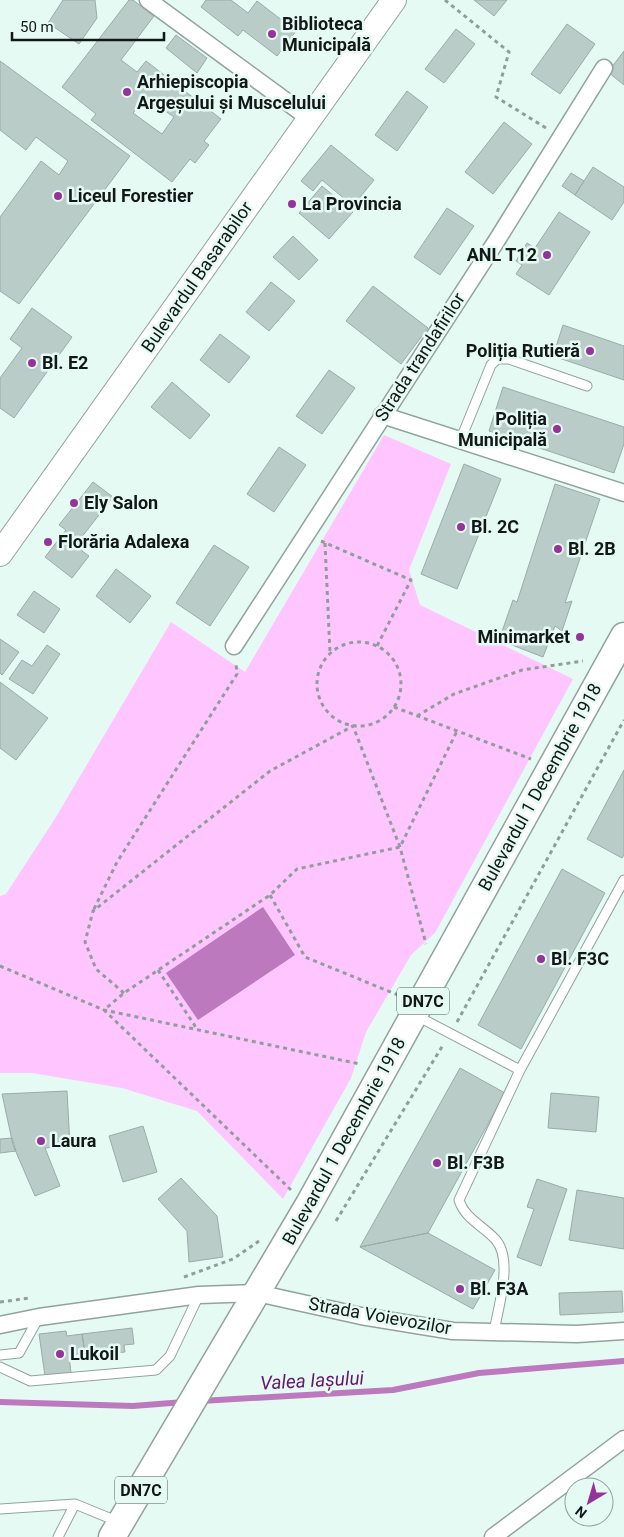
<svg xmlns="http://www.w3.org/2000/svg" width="624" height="1537" viewBox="0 0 624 1537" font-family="Roboto,sans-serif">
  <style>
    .green { fill: #fec5ff }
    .water { fill: #bc79be }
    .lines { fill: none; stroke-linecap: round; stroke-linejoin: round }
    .stream { stroke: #bc79be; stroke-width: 6 }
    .building { fill: #baccc7; stroke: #9aaca7; fill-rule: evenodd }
    .service-casing { stroke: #91a39e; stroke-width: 11 }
    .minor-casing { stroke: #91a39e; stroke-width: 19 }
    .secondary-casing { stroke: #91a39e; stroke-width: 26 }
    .primary-casing { stroke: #91a39e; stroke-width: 29 }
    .path { stroke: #909e9a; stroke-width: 3; stroke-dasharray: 4 4; stroke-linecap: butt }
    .service { stroke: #fff; stroke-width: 9 }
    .minor { stroke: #fff; stroke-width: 16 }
    .secondary { stroke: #fff; stroke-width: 24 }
    .primary { stroke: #fff; stroke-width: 26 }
    .poi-dot { fill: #95339a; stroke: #e6faf4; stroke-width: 2 }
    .labels { text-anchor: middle; stroke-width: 5; stroke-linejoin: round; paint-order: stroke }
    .shield { fill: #e6faf4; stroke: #525c59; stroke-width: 1 }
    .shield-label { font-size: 16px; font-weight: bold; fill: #121817 }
    .poi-label { font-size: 18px; font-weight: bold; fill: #121817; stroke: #e6faf4; text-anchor: start }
    .street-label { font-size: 18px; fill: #121817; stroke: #e6faf4 }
    .water-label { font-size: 19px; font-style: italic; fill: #68156c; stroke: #e6faf4 }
  </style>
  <rect width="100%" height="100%" fill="#e6faf4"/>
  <path class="green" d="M384,435L451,464L409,570L420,605L573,679L435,933L411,955L366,1032L351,1078L283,1199L197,1111L122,1088L32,1073H0V896L6,894L56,817L171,622L245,672Z"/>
  <path class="water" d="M263,907L295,955L198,1020L166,973Z"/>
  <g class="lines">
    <path class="stream" d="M201,1401L393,1390L479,1373L624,1361
      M0,1402L133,1406L184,1402"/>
  </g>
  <path class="building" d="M63,0H95L97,18L79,44L48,23Z
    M129,0H133L154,16L121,60L137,72L146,61L221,119L204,141L209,145L195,163L190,159L172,182L91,120L96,114L62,87ZM145,97L174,117L162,134L133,113Z
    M206,0H231L248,13L257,1L296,31L277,56L243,30L238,36L201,7Z
    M474,0H507L494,16Z
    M567,24L595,44L560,94L531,74Z
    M456,29L475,44L444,83L425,69Z
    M176,35L207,58L197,73L166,48Z
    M624,51V85L608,72Z
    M0,61L130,156L19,304L0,291V217L41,161L59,175L68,161L36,137L26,150L0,130Z
    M407,91L428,107L397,151L375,135Z
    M504,122L532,144L493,194L465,172Z
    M331,145L374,180L353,206L322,180L313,191L301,181Z
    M593,167L624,187V202L612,220L575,195Z
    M571,173L584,181L575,195L562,186Z
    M322,186L353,212L329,239L299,213Z
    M447,208L474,226L440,275L414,257Z
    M559,212L590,232L549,295L516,274L522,265L516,261L527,243L535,248Z
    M293,236L318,260L299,280L273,257Z
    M271,282L295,301L269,331L246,312Z
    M373,286L428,328L401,364L346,321Z
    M32,308L72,337L14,418L0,408V378L22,348L10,339Z
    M563,325L624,346V380L553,356Z
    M220,334L250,357L229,383L200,360Z
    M329,370L355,388L322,434L296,416Z
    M172,382L210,415L190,439L151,407Z
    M503,387L624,427V444L614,473L489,431Z
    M279,447L306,465L274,512L247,494Z
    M464,464L501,479L457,589L421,574Z
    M93,482L113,497L81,538L89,543L82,551L89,556L72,578L45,557L66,530L59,525Z
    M555,484L600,499L565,603L572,601L562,631L555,626L543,657L499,640L513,600L517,602Z
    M214,545L249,567L210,626L176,603Z
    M116,569L151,596L130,623L96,596Z
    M34,591L60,609L44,633L17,615Z
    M0,639L19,652L2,675L0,673Z
    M47,645L60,654L33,694L9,679L22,660L32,666Z
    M0,682L48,718L16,760L0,748Z
    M624,770V855L622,858L587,839Z
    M562,869L605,893L521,1049L478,1025Z
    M460,1068L505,1093L428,1233L360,1247Z
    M67,1091L70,1146L45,1148L60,1186L35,1196L13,1145L2,1094Z
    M551,1093L599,1097L596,1132L548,1128Z
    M143,1126L157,1172L123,1182L109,1136Z
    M12,1138L16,1151L0,1153V1139Z
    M181,1178L217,1216L223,1257L189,1262L187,1231L158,1199Z
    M537,1179L567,1189L541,1266L517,1257L534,1209L527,1207Z
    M577,1190L624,1198V1249L569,1240Z
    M428,1233L495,1270L473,1309L360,1247Z
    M622,1291L623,1312L560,1315L559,1293Z
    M132,1328L134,1344L124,1345L125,1352L101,1354V1351L85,1353L82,1334Z
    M66,1331L67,1336L82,1334L85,1353L69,1355L71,1373L45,1376L39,1334Z"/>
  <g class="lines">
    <defs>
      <path id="service" d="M460,441L491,365L497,359H509L587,386
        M415,1015L520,1070
        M494,1332C498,1307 514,1259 495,1239C482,1225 465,1219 459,1200L520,1070L624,880
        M0,1355L19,1353L39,1317
        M0,1367L30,1381L156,1370L170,1356L199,1295
        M75,1504L119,1522
        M0,1509L75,1504L58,1537"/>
      <path id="minor" d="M148,0L309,118
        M382,415L624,493
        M234,646L497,240L604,68
        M0,1325L39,1317L199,1295L257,1293L361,1316L453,1331L577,1334L624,1331
        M493,1537L624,1439"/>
      <path id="secondary" d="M0,554L394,0"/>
      <path id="primary" d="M112,1537L309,1204L624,636"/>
    </defs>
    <use href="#service" class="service-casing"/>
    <use href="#minor" class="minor-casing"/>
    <use href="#secondary" class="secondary-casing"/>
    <use href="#primary" class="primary-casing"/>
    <path class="path" d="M445,0L509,52L496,97L546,128
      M321,541L411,580L377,646
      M325,543L330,653
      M317 684a42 42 0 1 1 84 0a42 42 0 1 1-84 0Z
      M394,707L531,759
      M417,716L454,694L522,670L583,661
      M270,895L305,957L398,995
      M94,909L117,862L237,674L236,664
      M0,966L104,1010L360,1064
      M158,970L197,1029
      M124,993L96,969L85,942L93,911L270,771L353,726L400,847L426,944
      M457,1022L624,720
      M291,1190L104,1010L124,993L270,895L297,869L400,847L457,731
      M336,1221L443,1045
      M184,1277L233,1259L259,1241
      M0,1302L30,1298"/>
    <use href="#service" class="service"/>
    <use href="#minor" class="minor"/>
    <use href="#secondary" class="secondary"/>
    <use href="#primary" class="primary"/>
  </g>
  <g class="poi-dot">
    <circle cx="272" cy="34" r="5"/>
    <circle cx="127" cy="92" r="5"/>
    <circle cx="58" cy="196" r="5"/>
    <circle cx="292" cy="204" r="5"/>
    <circle cx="547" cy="255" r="5"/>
    <circle cx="590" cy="351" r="5"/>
    <circle cx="32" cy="363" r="5"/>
    <circle cx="557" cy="429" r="5"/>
    <circle cx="74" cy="503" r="5"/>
    <circle cx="461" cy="527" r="5"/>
    <circle cx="48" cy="542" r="5"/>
    <circle cx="558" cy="549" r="5"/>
    <circle cx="580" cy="637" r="5"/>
    <circle cx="541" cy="959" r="5"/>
    <circle cx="41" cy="1141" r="5"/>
    <circle cx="437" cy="1163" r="5"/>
    <circle cx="460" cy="1289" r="5"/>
    <circle cx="60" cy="1354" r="5"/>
  </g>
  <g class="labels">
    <g class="shield">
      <rect x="397" y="987.5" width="52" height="27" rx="4"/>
      <rect x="115" y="1476.5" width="52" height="27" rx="4"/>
    </g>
    <g class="shield-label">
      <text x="423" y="1007">DN7C</text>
      <text x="141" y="1496">DN7C</text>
    </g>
    <g class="poi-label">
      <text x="282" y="30">Biblioteca<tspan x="282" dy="21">Municipală</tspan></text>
      <text x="137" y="88">Arhiepiscopia<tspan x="137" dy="21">Argeșului și Muscelului</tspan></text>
      <text x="68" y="202">Liceul Forestier</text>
      <text x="302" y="210">La Provincia</text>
      <text x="537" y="261" text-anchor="end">ANL T12</text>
      <text x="580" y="357" text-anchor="end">Poliția Rutieră</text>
      <text x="42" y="369">Bl. E2</text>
      <text x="547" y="425" text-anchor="end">Poliția<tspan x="547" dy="21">Municipală</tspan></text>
      <text x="84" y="509">Ely Salon</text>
      <text x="471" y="533">Bl. 2C</text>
      <text x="58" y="548">Florăria Adalexa</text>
      <text x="568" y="555">Bl. 2B</text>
      <text x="570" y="643" text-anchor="end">Minimarket</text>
      <text x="551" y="965">Bl. F3C</text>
      <text x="51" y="1147">Laura</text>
      <text x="447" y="1169">Bl. F3B</text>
      <text x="470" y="1295">Bl. F3A</text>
      <text x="70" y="1360">Lukoil</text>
    </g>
    <g class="street-label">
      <text transform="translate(197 277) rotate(-55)" y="6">Bulevardul Basarabilor</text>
      <text transform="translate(420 357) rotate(-57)" y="6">Strada trandafirilor</text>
      <text transform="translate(540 787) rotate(-61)" y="6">Bulevardul 1 Decembrie 1918</text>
      <text transform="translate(344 1141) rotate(-61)" y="6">Bulevardul 1 Decembrie 1918</text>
      <text transform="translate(380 1316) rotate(10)" y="6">Strada Voievozilor</text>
    </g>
    <g class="water-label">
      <text transform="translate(312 1380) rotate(-3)" y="7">Valea Iașului</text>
    </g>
  </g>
  <g transform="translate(589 1502) rotate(218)"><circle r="24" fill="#e6faf4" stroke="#91a09c"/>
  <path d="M0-4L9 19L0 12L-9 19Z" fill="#95339a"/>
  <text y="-8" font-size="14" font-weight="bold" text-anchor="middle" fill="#121817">N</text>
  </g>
  <path d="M12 32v8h152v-8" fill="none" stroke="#121817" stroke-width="2.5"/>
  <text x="20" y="32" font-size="15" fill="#121817" stroke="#e6faf4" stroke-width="4" paint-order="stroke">50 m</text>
</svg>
